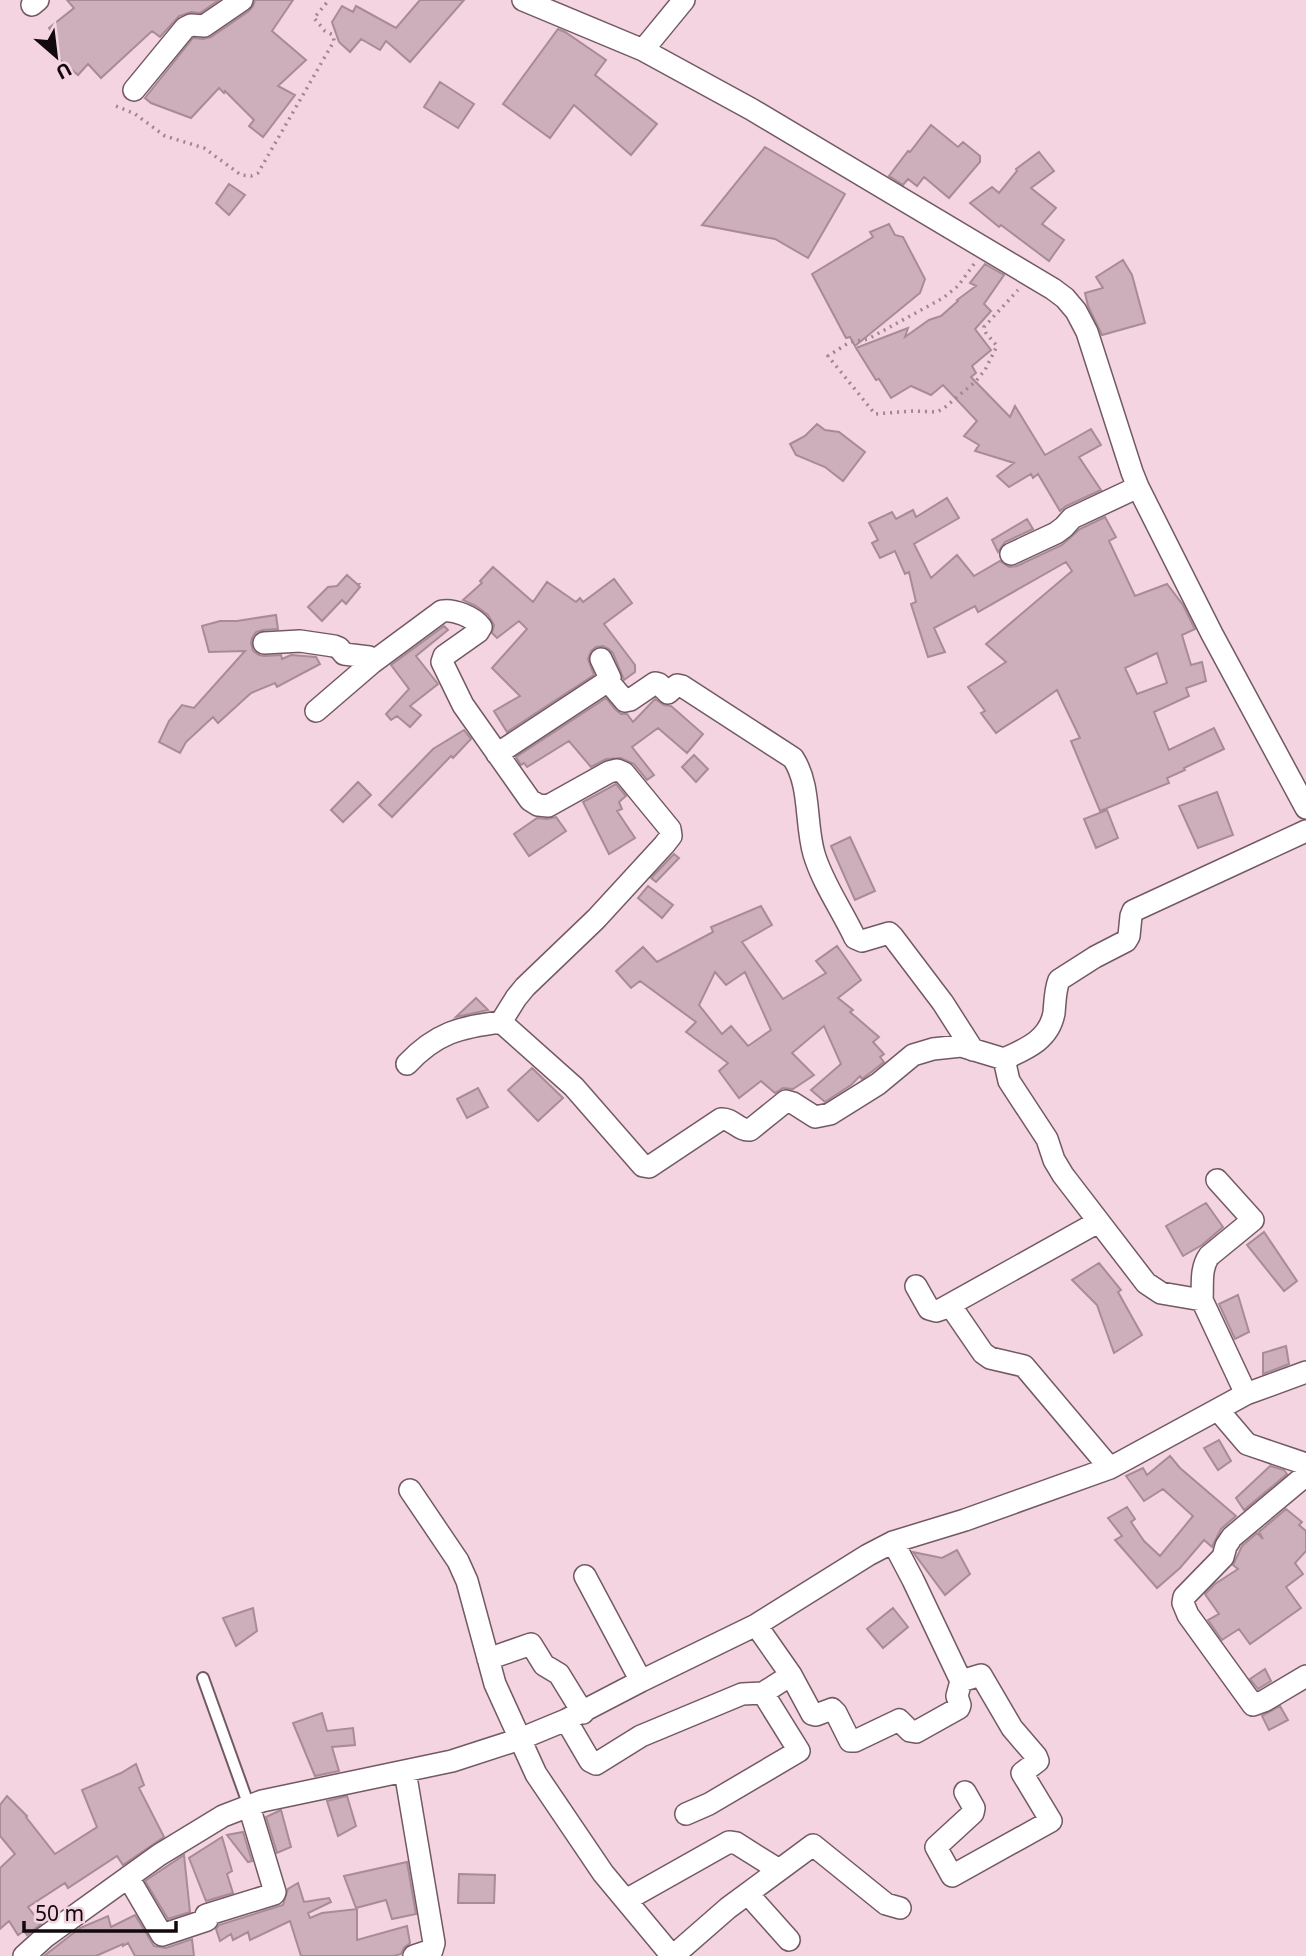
<svg xmlns="http://www.w3.org/2000/svg" width="1306" height="1956" viewBox="0 0 1306 1956" font-family="'Noto Sans',sans-serif">
  <style>
    .building { fill: #cdafbb; stroke: #a88b96; stroke-width: 2; fill-rule: evenodd }
    .lines { fill: none; stroke-linecap: round; stroke-linejoin: round }
    .lane-casing { stroke: #735964; stroke-width: 14 }
    .street-casing { stroke: #735964; stroke-width: 24 }
    .path { stroke: #9e8790; stroke-width: 3.5; stroke-dasharray: 2 5; stroke-linecap: butt }
    .lane { stroke: #fff; stroke-width: 10 }
    .street { stroke: #fff; stroke-width: 21 }
  </style>
  <rect width="100%" height="100%" fill="#f3d4e0"/>
  <path class="building" d="M67,0H219L200,13L191,12L179,16L160,37L152,31L101,78L88,64L78,75L41,44L54,35L49,28L74,8Z
    M255,0H293L272,31L306,60L278,86L295,95L263,137L249,126L254,120L225,91L224,93L219,88L191,118L151,103L145,98L193,38L203,39L211,37L249,11L253,6Z
    M420,0H464L410,62L386,41L380,50L361,39L350,52L339,42L332,22L342,6L353,12L356,6L396,28Z
    M558,29L565,32L606,60L595,75L657,124L631,155L574,105L550,138L503,104Z
    M440,82L474,104L458,128L424,107Z
    M931,125L958,147L963,142L980,156V162L949,198L924,177L917,186L908,179L903,185L889,176L908,151L910,152Z
    M765,147L845,194L808,258L775,239L702,225Z
    M1039,152L1054,171L1031,188L1056,208L1042,224L1064,240L1049,261L1001,225L999,227L970,203L992,187L999,193L1017,171L1016,169Z
    M229,184L245,195L229,215L216,203Z
    M889,224L895,235L903,237L925,279L920,293L855,346L850,337L846,338L812,274L873,237L870,232Z
    M1123,260L1132,275L1145,323L1102,335L1088,306L1085,293L1103,288L1096,277Z
    M985,264L1004,275L984,304L991,311L975,329L991,350L972,366L976,373L971,377L1010,417L1015,406L1045,455L1091,429L1101,445L1079,457L1101,490L1066,506L1060,511L1038,474L1033,478L1031,474L1009,487L997,476L1014,463L975,451L979,445L964,436L977,421L943,385L931,395L911,386L891,398L879,379L876,380L856,348L908,328L905,337L929,320L941,316L958,301L957,300L976,286L970,283Z
    M817,424L825,430L839,432L865,452L843,481L825,467L796,455L790,444L805,436Z
    M947,498L959,518L914,544L931,578L957,555L974,576L1000,561L1009,567L1017,566L1062,545L1080,529L1105,517L1116,537L1109,541L1135,596L1167,584L1183,605L1195,629L1182,635L1191,665L1202,662L1206,681L1186,688L1189,696L1154,712L1169,750L1214,728L1224,749L1184,768L1185,770L1167,778L1169,783L1100,811L1071,741L1080,738L1057,690L996,733L981,713L985,711L968,687L1006,662L986,644L1072,571L1066,562L978,612L975,606L934,628L945,652L928,657L911,604L916,602L909,572L905,574L895,551L880,558L872,543L878,540L869,523L892,512L896,519L913,510L916,517ZM1157,653L1167,683L1137,694L1125,668Z
    M1027,519L1033,529L1005,542L998,552L992,540Z
    M493,567L533,602L547,582L576,602L580,598L583,602L614,579L632,603L604,624L635,665V672L624,680L613,653L609,649L603,646L596,647L591,651L588,659L594,675L507,732L494,711L520,696L492,668L527,629L519,621L497,638L492,633L494,625L488,615L476,606L463,600L482,583L480,581Z
    M347,575L357,584H359L358,585L360,587L346,604L342,600L322,621L308,607L328,587L337,586Z
    M276,615L278,629L263,630L256,632L252,638L251,643L253,651L259,655L264,656L281,655L282,659L291,655L316,657L320,664L277,687L275,683L251,693L218,723L213,717L186,742L180,753L159,742L169,721L182,705L194,708L245,651L209,652L202,626L220,621H237Z
    M444,626L448,630L416,656L438,684L410,706L421,715L410,727L397,716L391,720L386,714L409,689L391,665Z
    M606,698L616,710L621,714H627L633,722L655,699L664,705L671,706L703,734L687,753L658,728L632,747L654,775L647,780L634,764L621,758L606,759L591,767L569,741L527,767L524,763L521,765L516,757Z
    M464,730L471,739L453,758L451,756L392,817L379,805L433,749Z
    M694,755L708,769L696,782L682,767Z
    M358,782L371,795L343,822L331,810Z
    M616,784L626,796L619,802L622,809L617,811L635,838L609,854L583,802Z
    M1217,792L1233,835L1198,848L1179,806Z
    M1107,810L1118,838L1096,848L1084,819Z
    M556,817L566,831L529,856L514,834L537,818L547,819Z
    M850,837L875,891L855,900L831,846Z
    M674,854L679,858L656,882L651,878Z
    M648,886L673,905L662,918L638,898Z
    M761,906L772,925L742,942L783,999L826,973L816,961L837,946L861,980L838,998L853,1010L850,1012L879,1037L873,1042L884,1054L880,1057L884,1062L870,1073L862,1079L860,1076L851,1085L825,1102L811,1090L841,1064L824,1026L792,1053L814,1075L793,1089L783,1088L775,1093L761,1081L739,1098L719,1071L728,1063L686,1032L696,1022L640,981L631,988L616,971L643,947L657,962L713,932L711,927ZM715,972L726,985L745,972L771,1030L748,1046L731,1026L722,1034L699,1005Z
    M476,998L488,1010L456,1017Z
    M532,1068L563,1098L538,1121L508,1090Z
    M478,1088L488,1107L467,1118L457,1099Z
    M1206,1203L1223,1227L1202,1245L1183,1256L1166,1226Z
    M1264,1232L1297,1281L1284,1291L1247,1245Z
    M1099,1263L1121,1290L1118,1292L1142,1335L1114,1353L1097,1305L1072,1280Z
    M1238,1295L1249,1332L1235,1339L1219,1304Z
    M1286,1346L1289,1364L1263,1374V1353Z
    M1219,1440L1231,1461L1218,1470L1204,1448Z
    M1170,1456L1180,1468L1236,1516L1221,1529L1212,1547L1204,1540L1180,1568L1157,1588L1115,1540L1122,1536L1108,1518L1127,1507L1135,1519L1131,1522L1144,1541L1160,1556L1193,1516L1163,1489L1144,1501L1126,1476L1143,1468L1147,1475Z
    M1270,1466L1284,1470L1287,1474L1244,1510L1236,1498Z
    M1286,1509L1302,1522L1299,1525L1306,1531V1551L1295,1563L1303,1574L1286,1587L1301,1608L1250,1644L1239,1629L1222,1640L1208,1620L1219,1614L1205,1594L1215,1584L1238,1569L1233,1565L1242,1546L1257,1533L1263,1539L1259,1532Z
    M957,1550L970,1574L945,1595L913,1552L942,1558Z
    M253,1608L257,1631L236,1646L223,1618Z
    M893,1608L908,1627L883,1648L867,1629Z
    M1265,1669L1271,1681L1258,1689L1250,1679Z
    M1280,1706L1288,1720L1269,1730L1262,1716Z
    M322,1713L327,1731L353,1728L355,1745L332,1747L339,1771L315,1776L293,1723Z
    M136,1764L144,1785L139,1788L164,1837L123,1865L117,1856L68,1888L65,1883L28,1907L41,1924L27,1935L24,1931L18,1935L9,1921L0,1929V1868L15,1854L0,1836V1805L7,1796L27,1816L26,1817L55,1854L97,1827L82,1790L121,1773Z
    M347,1796L356,1826L338,1836L327,1801Z
    M281,1810L291,1847L277,1853L266,1817Z
    M243,1832L252,1861L248,1862L227,1835Z
    M222,1837L232,1871L227,1874L233,1893L206,1901L189,1858Z
    M184,1855L190,1912L168,1919L145,1881Z
    M407,1862L416,1914L392,1919L386,1900L356,1908L344,1876Z
    M459,1874L495,1875L494,1903H458Z
    M298,1883L304,1902L329,1898L331,1902L308,1913L310,1918L322,1913L357,1909V1940L407,1926L410,1943L404,1948L401,1954L393,1956H301L290,1921L250,1940L248,1932L233,1940L231,1934L220,1941L216,1929L219,1925L283,1905L288,1889Z
    M135,1915L154,1946L166,1948L192,1939L194,1956H135L128,1943L123,1946V1944L96,1956H44L80,1928L108,1916L111,1927Z"/>
  <g class="lines">
    <defs>
      <path id="lane" d="M203,1678L249,1806"/>
      <path id="street" d="M523,0L643,50L751,109L1053,289L1065,298L1076,311L1087,332L1132,472L1138,487L1212,634L1306,808
        M32,5L38,0
        M643,50L684,0
        M134,90L185,28L191,25L204,26L242,0
        M1011,554L1056,533L1064,527L1072,518L1138,487
        M264,643L300,641L334,646L339,648L344,654L369,657L373,662L442,611C454,609 474,617 481,627L478,632L444,656L442,662L463,705L530,800L538,805L548,806L609,772L617,770L624,773L670,829L671,836L664,845L596,919L525,987L516,998L501,1022L574,1087L643,1166L649,1167L721,1119C732,1118 739,1131 750,1130L786,1101L793,1103L815,1117L830,1114L878,1084L913,1055L933,1049L961,1046L1004,1059
        M608,681L625,701L630,700L655,683L659,684L668,693L677,685L682,686L793,758C811,785 805,823 814,854C823,884 842,910 855,938L862,941L889,933L893,937L943,1003L973,1050
        M316,711L373,662
        M497,754L608,681L610,678L601,659
        M407,1064C436,1033 460,1027 501,1022
        M916,1286L929,1309L936,1311L942,1309L1098,1222
        M1202,1300C1203,1285 1200,1269 1209,1256L1253,1220L1217,1180
        M950,1305L983,1353L990,1358L1024,1366L1110,1468
        M1246,1394L1202,1300L1161,1293L1146,1283L1063,1175L1054,1160L1047,1139L1009,1081L1004,1059C1026,1049 1049,1040 1054,1013C1055,1002 1055,990 1059,980L1095,957L1126,941L1129,936L1131,916L1133,911L1306,831
        M1218,1410L1247,1444L1306,1464
        M1306,1475L1232,1537L1226,1546L1223,1557L1184,1597L1183,1603L1188,1615L1253,1705L1264,1701L1306,1676
        M410,1490L458,1561L467,1581L495,1684L536,1774L603,1873L672,1956
        M893,1542L913,1580L961,1681L981,1675L1012,1728L1036,1756L1038,1761L1022,1773L1051,1821L952,1876L936,1847L973,1813L974,1808L965,1792
        M585,1576L641,1681
        M756,1625L791,1675L812,1714L816,1715L832,1709L836,1713L850,1741H855L899,1720L910,1731L916,1732L959,1708L960,1705L957,1696L961,1681
        M488,1659L531,1644L544,1665L559,1674L583,1713
        M566,1720L590,1761L596,1764L641,1736L742,1694L763,1693
        M405,1771L434,1943L432,1950L414,1956
        M686,1814L709,1804L799,1751L763,1693L791,1675
        M128,1877L162,1935L207,1920L206,1915L274,1894L275,1892L249,1806
        M748,1894L789,1940
        M626,1900L729,1842L736,1843L779,1870
        M24,1956L45,1937L159,1855L223,1816L262,1801L452,1761L520,1739L566,1720L641,1681L756,1625L868,1555L893,1542L965,1520L1110,1468L1246,1394L1306,1372
        M673,1956L728,1908L813,1845L886,1904L900,1908"/>
    </defs>
    <use href="#lane" class="lane-casing"/>
    <use href="#street" class="street-casing"/>
    <path class="path" d="M116,106L135,114L165,136L204,148L241,175L251,176L258,173L334,41L333,35L325,31L314,18L329,0
      M974,264L958,286L943,298L868,339L850,342L828,356L875,414L913,411L936,412L943,409L976,381L985,370L997,346L986,333L984,327L1018,290"/>
    <use href="#lane" class="lane"/>
    <use href="#street" class="street"/>
  </g>
  <g transform="translate(56 56) rotate(152)" stroke="#f3d4e0" stroke-width="5" paint-order="stroke">
  <path d="M0-5L12 26L0 18L-12 26Z" fill="#12090d"/>
  <text y="-10" font-size="19" font-weight="bold" text-anchor="middle" fill="#12090d">U</text>
  </g>
  <path d="M24 1921v10h152v-10" fill="none" stroke="#12090d" stroke-width="3.5"/>
  <text x="35" y="1921" font-size="21" fill="#12090d" stroke="#f3d4e0" stroke-width="5" paint-order="stroke">50 m</text>
</svg>
